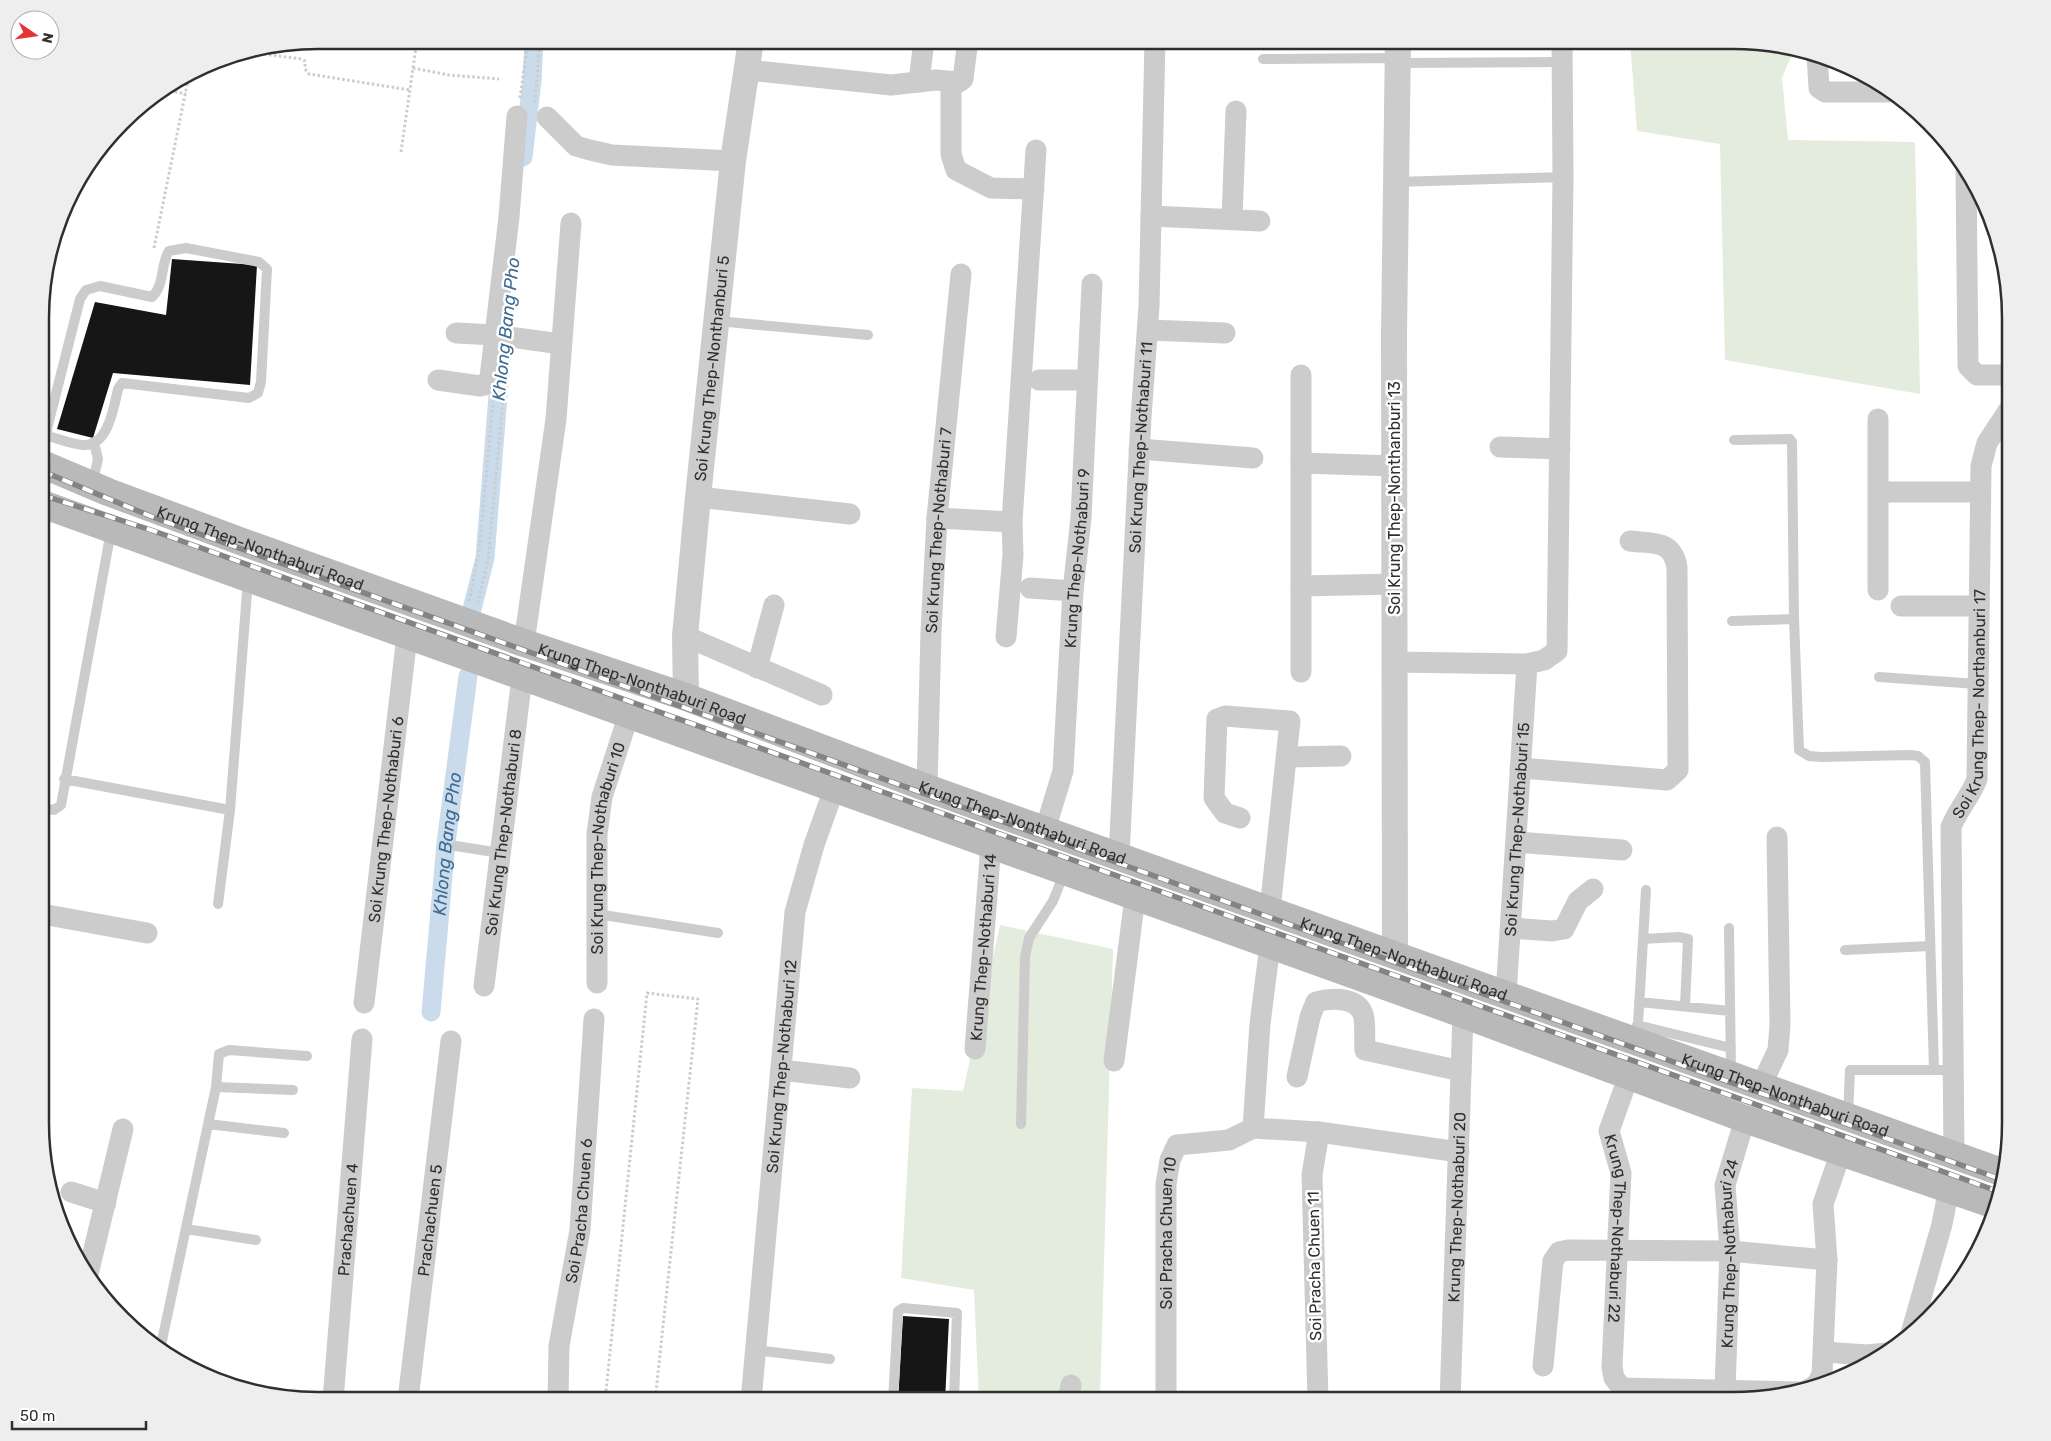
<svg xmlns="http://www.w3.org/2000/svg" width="2051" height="1441" viewBox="0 0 2051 1441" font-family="Rubik,sans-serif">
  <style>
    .green { fill: #e4ecdd }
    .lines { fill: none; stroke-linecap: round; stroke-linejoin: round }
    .canal { stroke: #cadcec; stroke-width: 19 }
    .building { fill: #161616 }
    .path { stroke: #ccc; stroke-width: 3; stroke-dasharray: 2.5 2.5; stroke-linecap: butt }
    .service { stroke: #ccc; stroke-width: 10 }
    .minor { stroke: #ccc; stroke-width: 21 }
    .tertiary { stroke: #ccc; stroke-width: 26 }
    .secondary { stroke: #b9b9b9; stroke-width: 28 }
    .rail-casing { stroke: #848484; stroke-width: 5.5 }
    .rail { stroke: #fff; stroke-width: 4; stroke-dasharray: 11; stroke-linecap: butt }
    .labels { text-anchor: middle; stroke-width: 5; stroke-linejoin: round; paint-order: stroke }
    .street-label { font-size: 16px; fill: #2f2f2f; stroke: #fff }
    .water-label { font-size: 18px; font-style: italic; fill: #3d6b92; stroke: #fff }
    .rim { fill: none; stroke: #2f2f2f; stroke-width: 2.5 }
  </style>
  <rect width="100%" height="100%" fill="#fff"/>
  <path class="green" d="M1630,41H1751L1794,49L1782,78L1788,140L1915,142L1920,394L1725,360L1720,144L1637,131Z
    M1000,925L1113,949L1100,1401H979L974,1290L901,1278L912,1088L963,1091Z"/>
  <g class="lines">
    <g class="canal">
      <path d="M523,157L532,81L534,40"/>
      <path d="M470,617L485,558L501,358"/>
      <path id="s1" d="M431,1012L446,843L468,676"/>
    </g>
  </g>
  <path class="building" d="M172,259L257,265L250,385L113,373L93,438L57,429L95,302L166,315Z
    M903,1316L949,1319L945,1401H898Z"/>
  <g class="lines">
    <path class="path" d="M254,53L302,59L305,61V69L309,74L410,90
      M413,68L449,75L499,79
      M165,90L186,94
      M520,98L528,40
      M535,102L540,40
      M401,152L417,40
      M154,248L189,75
      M469,601L479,552L493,402
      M478,603L488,560L504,391
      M605,1401L647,993L698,999L655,1401"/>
    <path class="service" d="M1263,59L1397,58
      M1398,63L1562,62
      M1396,182L1563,177
      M186,248L259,262L267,269L261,382L258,393L249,398L122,383L118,389C114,407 108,447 83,445C71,444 59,439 48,436L47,429L80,299L86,290L100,286L152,297C165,285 160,265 169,251Z
      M717,321L868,335
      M1734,440L1790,439L1792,442L1794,619L1799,750L1809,756L1821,757L1911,755L1918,756L1925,762L1934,1070
      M92,485L98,459L94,442
      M1732,621L1794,619
      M1879,677L1977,684
      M64,779L230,810
      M42,808L54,810L61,805L111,531
      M456,846L500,853
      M218,904L230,810L248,580
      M597,914L718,933
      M1729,928L1731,1073
      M1643,939L1678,937L1688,939L1685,1006
      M1845,950L1930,946
      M1639,1002L1730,1011
      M1637,1025L1731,1048
      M1637,1041L1646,890
      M216,1087L293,1090
      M1848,1116L1850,1070H1954
      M208,1124L284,1133
      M1021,1124L1025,957L1029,938L1053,901L1065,871
      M186,1229L256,1240
      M160,1350L216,1087L219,1054L229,1050L307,1056
      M755,1350L830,1359
      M893,1401L898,1311L903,1308L957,1313L954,1401"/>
    <g class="minor">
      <path d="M1817,54L1819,88L1825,92H1892"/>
      <path d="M747,70L891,85L936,80L959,82L963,79L968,40"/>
      <path d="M919,82L924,40"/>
      <path d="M951,83V154L956,170L991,188L1034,189"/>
      <path d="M547,117L576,146L590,150L612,155L733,161"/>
      <path d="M1966,171L1968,366L1977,375H2010"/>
      <path d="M1151,216L1260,221"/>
      <path d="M1232,219L1236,111"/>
      <path d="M1148,330L1225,333"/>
      <path d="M456,333L495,335L561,344"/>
      <path d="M438,380L480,386L485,385L490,377L509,217L517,116"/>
      <path d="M1039,380H1086"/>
      <path d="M1500,447L1560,449"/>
      <path d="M1139,449L1253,458"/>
      <path d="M1301,463L1394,466"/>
      <path d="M1879,492H1979"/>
      <path d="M698,497L850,514"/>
      <path d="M937,518L1012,522"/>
      <path d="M1301,586L1394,584"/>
      <path d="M1030,588L1073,591"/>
      <path d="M1878,590V419"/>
      <path d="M1901,606H1979"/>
      <path d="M685,636L822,695"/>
      <path d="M1006,637L1013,555L1012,522L1036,150"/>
      <path d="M524,643L556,419L571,223"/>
      <path d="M1394,662L1527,664L1544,660L1557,651L1563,177L1562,41"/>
      <path d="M757,668L774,605"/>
      <path d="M1301,672V375"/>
      <path d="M1287,757L1341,756"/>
      <path d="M1520,768L1667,780L1678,770L1677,567C1672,539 1653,544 1630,541"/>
      <path id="s2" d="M927,788L931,631L937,518L961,274"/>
      <path d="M1240,818L1225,813L1214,798L1217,719L1225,716L1290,721L1270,910"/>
      <path id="s3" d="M1045,830L1063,771L1073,591L1081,518L1092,284"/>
      <path d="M1516,842L1622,850"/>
      <path id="s4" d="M1119,856L1141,418L1149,306L1155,40"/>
      <path d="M42,914L147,933"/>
      <path d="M1511,928L1552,931L1564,929L1578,901L1593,889"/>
      <path id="s5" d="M597,983V834L602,797L629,714"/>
      <path id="s6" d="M484,986L522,677"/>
      <path id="s7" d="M1506,995L1527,664"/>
      <path id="s8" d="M364,1003L407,636"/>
      <path id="s9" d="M975,1049L991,844"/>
      <path d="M1114,1061L1135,897"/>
      <path d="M781,1070L850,1078"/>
      <path id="s10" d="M1629,1075L1609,1131L1621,1173L1612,1367L1614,1378L1622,1388L1804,1392L1816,1385L1822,1375L1827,1260L1823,1204L1841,1152"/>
      <path d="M1297,1077L1310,1017L1316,1002C1330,998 1356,996 1363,1014C1366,1023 1364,1039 1365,1050L1461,1071"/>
      <path d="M1761,1086L1778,1050L1780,1025L1777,837"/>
      <path d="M1253,1128L1260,1024L1270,945"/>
      <path id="s11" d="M1954,1155L1951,827C1958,809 1971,796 1977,779L1981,466L1987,443L2010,408"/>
      <path d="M71,1192L106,1203"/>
      <path d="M88,1274L123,1129"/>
      <path d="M1910,1337L1942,1224L1949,1188"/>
      <path d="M1824,1352L1867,1355L1886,1353"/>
      <path d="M1543,1366L1553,1261L1559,1252L1568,1250L1730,1251L1827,1260"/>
      <path id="s12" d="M1725,1389L1730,1251L1725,1185L1745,1119"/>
      <path id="s13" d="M333,1400L362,1039"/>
      <path id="s14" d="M408,1400L451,1041"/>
      <path id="s15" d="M558,1401L559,1346L580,1230L594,1019"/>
      <path id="s16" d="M751,1401L795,912L814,845L834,789"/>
      <path d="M1068,1401L1071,1385"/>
      <path id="s17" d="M1166,1401V1184L1170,1160L1177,1145L1229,1140L1253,1128L1319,1132L1459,1152"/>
      <path d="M1318,1401L1312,1175L1319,1132"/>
      <path id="s18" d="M1450,1401L1463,1014"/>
    </g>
    <g class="tertiary">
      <path id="s19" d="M686,697L685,636L698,497L733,161L751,40"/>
      <path d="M1395,955L1394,334L1398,40"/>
    </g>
    <g class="secondary">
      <path id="s20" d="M42,464L108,492L248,544L524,643L686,697L927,788L2004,1173"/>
      <path d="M42,504L1463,1014L1745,1119L1998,1206"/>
    </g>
    <defs>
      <path id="rail" d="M42,471L155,518L2003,1180
        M42,495L151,530L2000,1192"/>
    </defs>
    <use href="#rail" class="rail-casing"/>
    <use href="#rail" class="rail"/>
  </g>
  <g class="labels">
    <g class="street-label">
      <text dy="6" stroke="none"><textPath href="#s19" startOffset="330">Soi Krung Thep-Nonthanburi 5</textPath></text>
      <text dy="6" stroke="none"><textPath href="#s4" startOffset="409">Soi Krung Thep-Nothaburi 11</textPath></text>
      <text transform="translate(1394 498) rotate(-90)" y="6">Soi Krung Thep-Nonthanburi 13</text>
      <text dy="6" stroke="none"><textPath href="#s2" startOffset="258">Soi Krung Thep-Nothaburi 7</textPath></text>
      <text dy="6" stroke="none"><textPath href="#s20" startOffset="234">Krung Thep-Nonthaburi Road</textPath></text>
      <text dy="6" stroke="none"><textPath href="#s3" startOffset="275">Krung Thep-Nothaburi 9</textPath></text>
      <text dy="6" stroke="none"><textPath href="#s20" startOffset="639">Krung Thep-Nonthaburi Road</textPath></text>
      <text dy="6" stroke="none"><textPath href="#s11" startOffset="456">Soi Krung Thep- Northanburi 17</textPath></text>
      <text dy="6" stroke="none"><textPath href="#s8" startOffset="185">Soi Krung Thep-Nothaburi 6</textPath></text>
      <text dy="6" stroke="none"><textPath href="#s20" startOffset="1044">Krung Thep-Nonthaburi Road</textPath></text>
      <text dy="6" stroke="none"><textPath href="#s7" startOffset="166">Soi Krung Thep-Nothaburi 15</textPath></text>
      <text dy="6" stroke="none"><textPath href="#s6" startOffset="155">Soi Krung Thep-Nothaburi 8</textPath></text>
      <text dy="6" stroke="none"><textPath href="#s5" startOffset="136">Soi Krung Thep-Nothaburi 10</textPath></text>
      <text dy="6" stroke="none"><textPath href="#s9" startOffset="102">Krung Thep-Nothaburi 14</textPath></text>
      <text dy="6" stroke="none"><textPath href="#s20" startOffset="1449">Krung Thep-Nonthaburi Road</textPath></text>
      <text dy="6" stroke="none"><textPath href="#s16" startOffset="336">Soi Krung Thep-Nothaburi 12</textPath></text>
      <text dy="6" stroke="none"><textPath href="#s20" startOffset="1854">Krung Thep-Nonthaburi Road</textPath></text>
      <text dy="6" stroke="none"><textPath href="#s18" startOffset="194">Krung Thep-Nothaburi 20</textPath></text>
      <text dy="6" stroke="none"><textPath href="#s15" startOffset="192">Soi Pracha Chuen 6</textPath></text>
      <text dy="6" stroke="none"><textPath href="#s13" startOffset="181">Prachachuen 4</textPath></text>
      <text dy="6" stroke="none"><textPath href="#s14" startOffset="181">Prachachuen 5</textPath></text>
      <text dy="6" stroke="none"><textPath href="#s10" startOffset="158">Krung Thep-Nothaburi 22</textPath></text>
      <text dy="6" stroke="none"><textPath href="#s17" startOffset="168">Soi Pracha Chuen 10</textPath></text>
      <text dy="6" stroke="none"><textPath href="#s12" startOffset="136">Krung Thep-Nothaburi 24</textPath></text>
      <text transform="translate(1314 1266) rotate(-91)" y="6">Soi Pracha Chuen 11</text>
    </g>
    <g class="water-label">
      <text transform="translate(506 329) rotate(-84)" y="6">Khlong Bang Pho</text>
      <text dy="6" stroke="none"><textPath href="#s1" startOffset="169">Khlong Bang Pho</textPath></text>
    </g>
  </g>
  <path d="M0 0H2051V1441H0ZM318 49H1733A269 269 0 0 1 2002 318V1123A269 269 0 0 1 1733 1392H318A269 269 0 0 1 49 1123V318A269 269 0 0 1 318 49Z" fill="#eee" fill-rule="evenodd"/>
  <path class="rim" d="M318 49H1733A269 269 0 0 1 2002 318V1123A269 269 0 0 1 1733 1392H318A269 269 0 0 1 49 1123V318A269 269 0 0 1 318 49Z"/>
  <g transform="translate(35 35) rotate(103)"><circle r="24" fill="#ffffff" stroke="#acacac"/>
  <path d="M0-4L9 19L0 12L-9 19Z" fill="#e43334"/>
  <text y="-8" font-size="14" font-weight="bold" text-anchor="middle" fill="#2f2f2f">N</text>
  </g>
  <path d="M12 1421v8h134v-8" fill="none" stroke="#2f2f2f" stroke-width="2.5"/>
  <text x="20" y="1421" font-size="15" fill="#2f2f2f" stroke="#ffffff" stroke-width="4" paint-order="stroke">50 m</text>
</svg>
